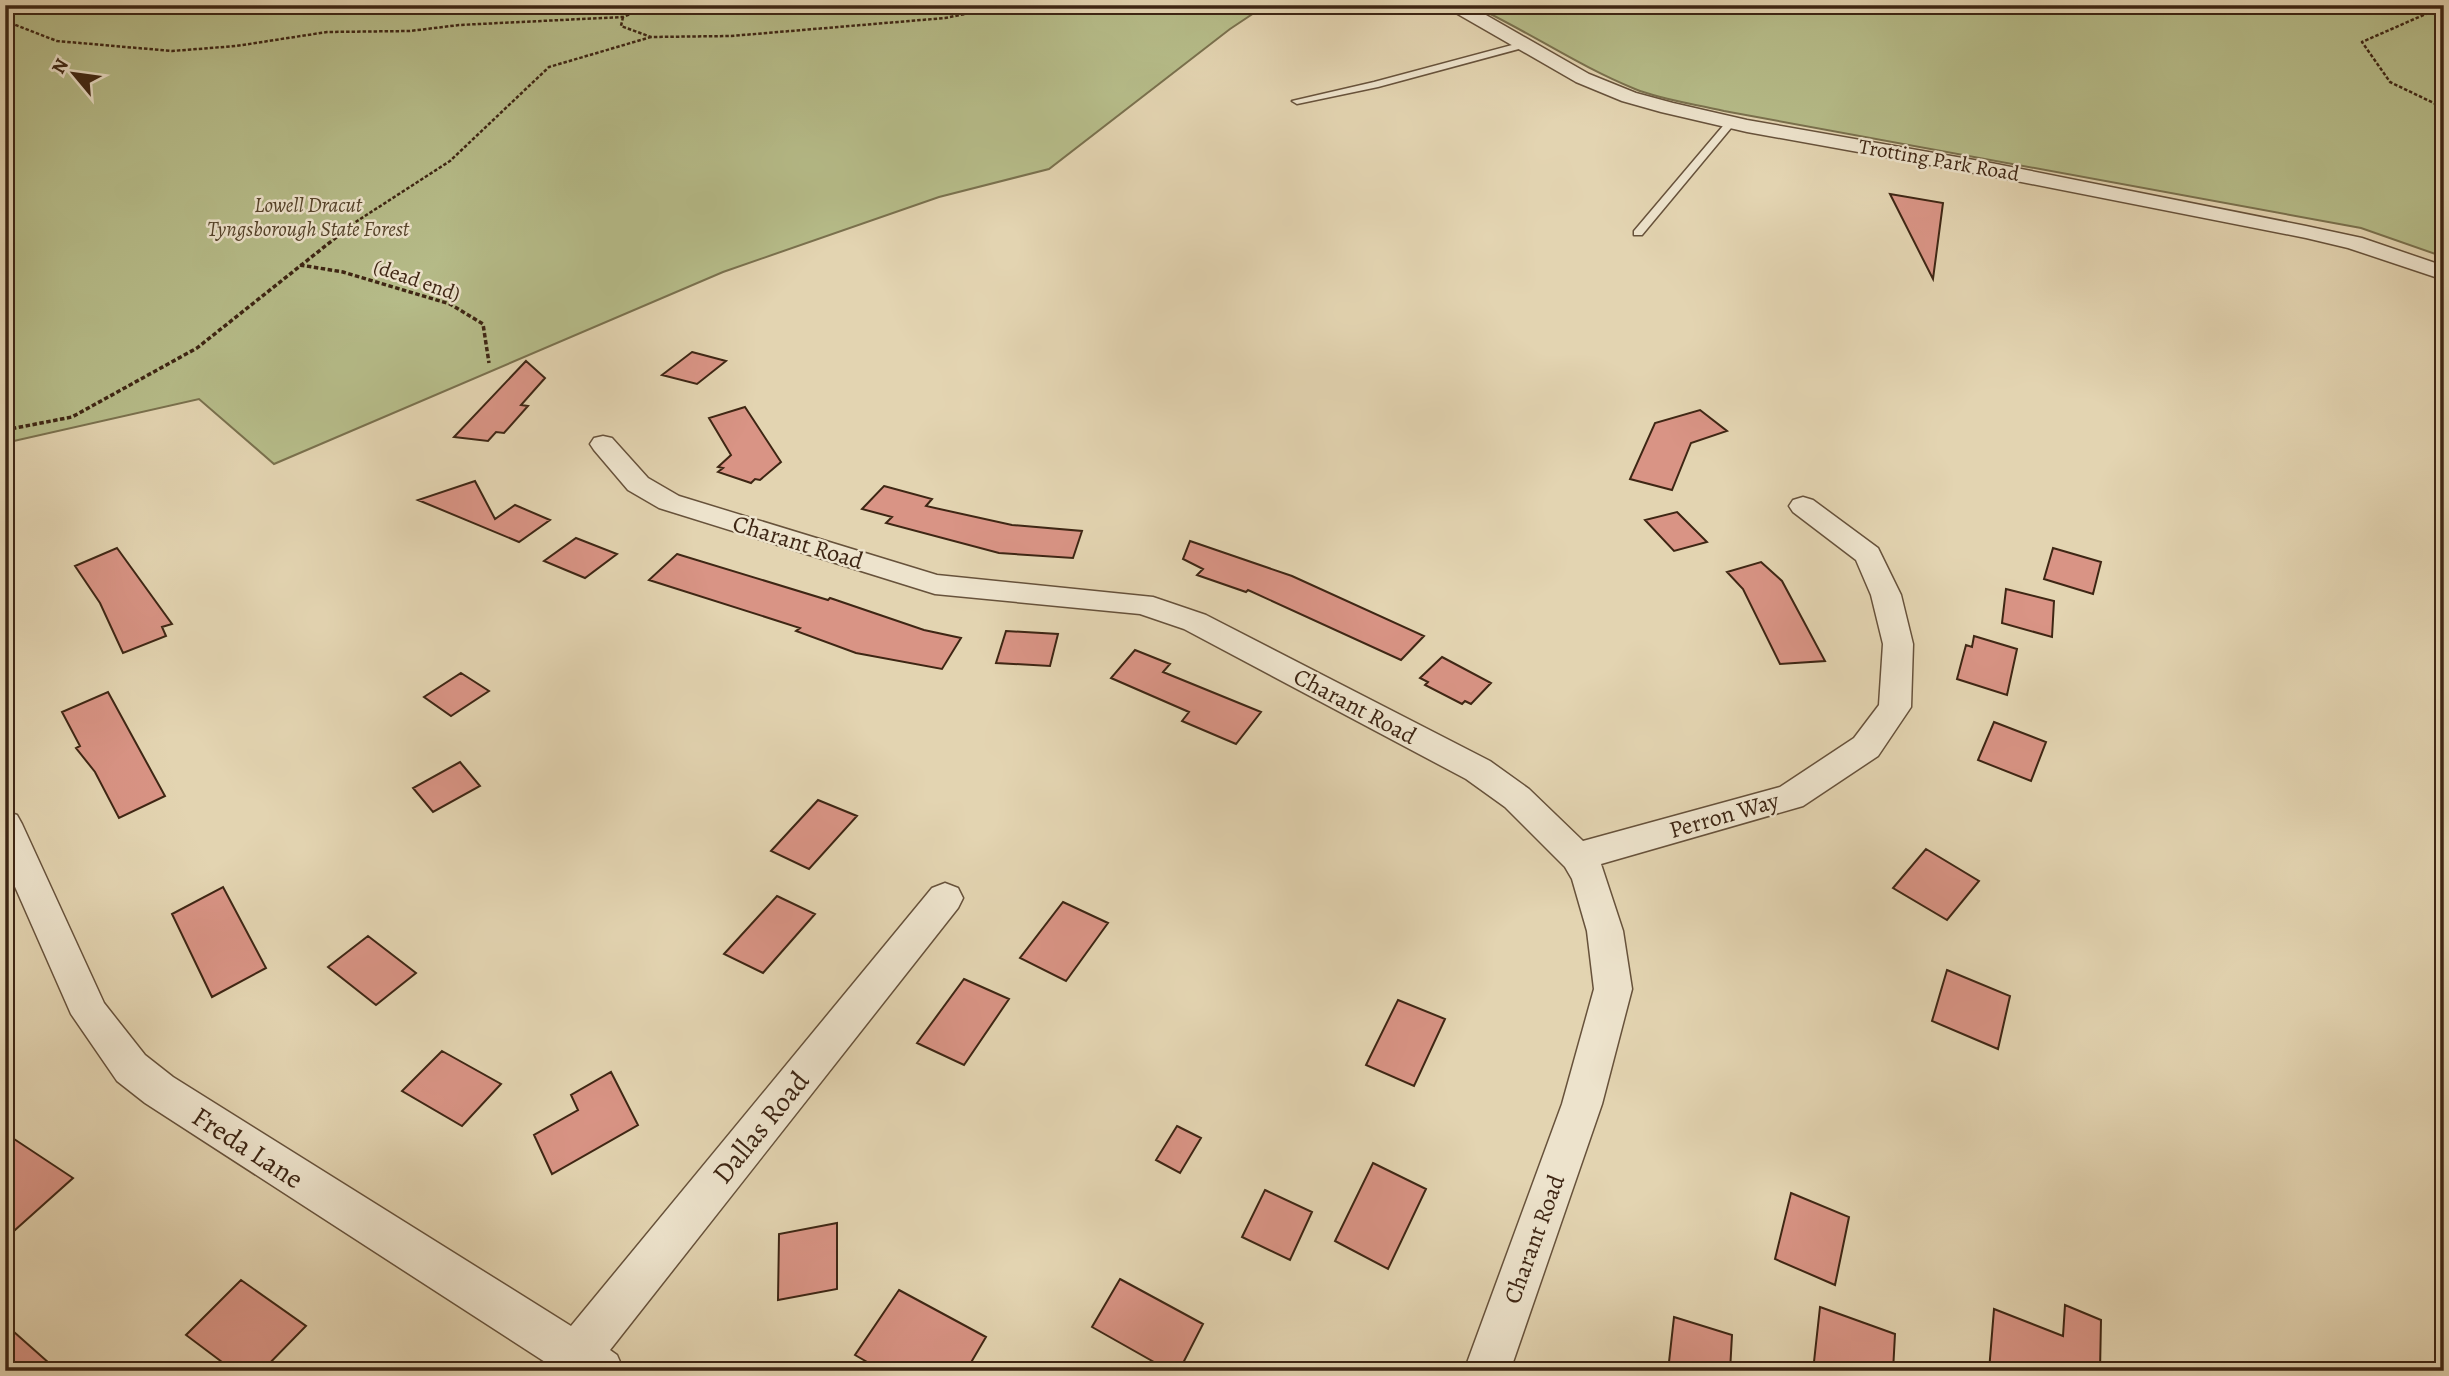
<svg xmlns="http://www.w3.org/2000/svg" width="2449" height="1376" viewBox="0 0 2449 1376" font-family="Alegreya,serif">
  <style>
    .green { fill: #b6bc89; stroke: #7a714e; stroke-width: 2 }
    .building { fill: #d99485; stroke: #3e2614; stroke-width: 2 }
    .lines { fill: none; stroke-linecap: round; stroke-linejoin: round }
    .lane-casing { stroke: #67523b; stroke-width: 3 }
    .street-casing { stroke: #67523b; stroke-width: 3 }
    .path-far1 { stroke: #3e2614; stroke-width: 2.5; stroke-dasharray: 3.5 2; stroke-linecap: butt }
    .path { stroke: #3e2614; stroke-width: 3.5; stroke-dasharray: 4.5 2.5; stroke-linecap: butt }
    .lane { fill: #ede3cc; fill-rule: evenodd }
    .street { fill: #ede3cc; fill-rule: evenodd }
    .labels { text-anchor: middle; stroke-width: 5; stroke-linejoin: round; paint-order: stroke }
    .far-street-label { font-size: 21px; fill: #3e2614; stroke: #ede3cc }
    .far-park-label { font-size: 21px; font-style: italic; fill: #56442b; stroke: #ede3cc }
    .street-label { font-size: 24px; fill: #3e2614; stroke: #ede3cc }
    .near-street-label { font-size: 28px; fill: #3e2614; stroke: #ede3cc }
  </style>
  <rect width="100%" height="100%" fill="#e3d4b1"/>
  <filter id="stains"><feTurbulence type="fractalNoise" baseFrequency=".00286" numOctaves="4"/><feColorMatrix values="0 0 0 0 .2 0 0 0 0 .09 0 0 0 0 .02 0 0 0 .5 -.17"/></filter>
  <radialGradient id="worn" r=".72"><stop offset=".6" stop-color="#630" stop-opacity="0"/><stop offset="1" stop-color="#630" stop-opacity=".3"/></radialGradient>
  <path class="green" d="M5,5H1266L1230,29L1049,169L939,197L723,272L274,464L199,399L5,443Z
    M1472,5H2444V257L2361,228L1724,111C1695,104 1662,100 1635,89C1578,66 1528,31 1472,5Z"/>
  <path class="building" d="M1890,194L1943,203L1933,279Z
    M692,352L726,361L697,384L662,375Z
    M526,361L545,378L521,405L528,406L504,433L496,432L488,441L454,437Z
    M745,407L781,462L760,480L755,479L751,483L718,472L723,468L718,467L731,455L709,418Z
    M1700,410L1727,431L1691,443L1672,490L1630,479L1655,423Z
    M475,481L495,519L515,505L550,520L519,542L418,500Z
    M884,486L932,499L926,506L1012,525L1082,531L1073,558L999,553L886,523L892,517L862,509Z
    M1677,512L1707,542L1674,551L1645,520Z
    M576,538L617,554L585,578L544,561Z
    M1190,541L1292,576L1424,636L1401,660L1248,590L1246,592L1197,575L1203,569L1183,559Z
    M117,548L172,624L162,627L166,636L123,653L100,603L75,566Z
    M2053,548L2101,562L2093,594L2044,579Z
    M677,554L828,600L830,598L924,630L961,638L942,669L856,653L796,631L800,628L649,580Z
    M1761,562L1782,581L1825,661L1780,664L1743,589L1727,572Z
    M2006,589L2054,601L2052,637L2002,623Z
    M1006,631L1058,634L1050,666L996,663Z
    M1974,636L2017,649L2007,695L1957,679L1966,645L1972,647Z
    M1135,650L1170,664L1163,672L1261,712L1236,744L1182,721L1189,712L1111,678Z
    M1442,657L1491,683L1471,704L1465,701L1462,704L1425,685L1428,682L1420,678Z
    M461,673L489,691L451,716L424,697Z
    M108,692L165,796L119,818L95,772L76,748L80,746L62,712Z
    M1994,722L2046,742L2031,781L1978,760Z
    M460,762L480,786L433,812L413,788Z
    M818,800L857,816L809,869L771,851Z
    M1926,849L1979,881L1947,920L1893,888Z
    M223,887L266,968L212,997L172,914Z
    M777,896L815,914L763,973L724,954Z
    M1063,902L1108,923L1066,981L1020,958Z
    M368,936L416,973L376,1005L328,967Z
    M1947,970L2010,996L1998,1049L1932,1021Z
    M964,979L1009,999L964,1065L917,1043Z
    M1398,1000L1445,1019L1414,1086L1366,1065Z
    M442,1051L501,1084L462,1126L402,1091Z
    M611,1072L638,1125L552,1174L534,1135L578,1110L571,1095Z
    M1177,1126L1201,1138L1180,1173L1156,1160Z
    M5,1133L73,1178L5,1239Z
    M1373,1163L1426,1189L1388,1269L1335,1241Z
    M1265,1190L1312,1212L1290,1260L1242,1237Z
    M1791,1193L1849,1217L1835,1285L1775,1259Z
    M837,1223V1289L778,1300L779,1234Z
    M1120,1279L1203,1324L1179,1371H1170L1092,1327Z
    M241,1280L306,1326L262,1371H234L186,1335Z
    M899,1290L986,1337L966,1371H883L855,1355Z
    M2065,1305L2101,1320L2100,1371H1989L1994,1309L2063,1336Z
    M1820,1307L1895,1334L1893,1371H1813Z
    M1674,1317L1732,1335L1730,1371H1668Z
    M5,1324L58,1371H5Z"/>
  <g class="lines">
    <defs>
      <path id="lane" d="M1527,41L1531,44L1530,46L1378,87L1297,104L1292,101L1374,82Z
        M1728,120L1736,122L1642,235H1634V231Z"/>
      <path id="street" d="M1442,5H1465L1479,11L1589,74L1636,93L1673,103L1747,120L1991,163L2306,226L2362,238L2444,266V280L2348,248L2306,238L1991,176L1747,132L1661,112L1622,101L1576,82Z
        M603,436L612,438L648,478L679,496L937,575L1153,597L1206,615L1490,761L1529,789L1583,841L1780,787L1854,738L1879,705L1883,644L1871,595L1856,560L1793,512L1789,506L1793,500L1803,497L1813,500L1878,548L1901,595L1913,644L1911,707L1878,756L1803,806L1601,864L1623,931L1632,989L1602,1104L1510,1371H1464L1562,1104L1594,989L1587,931L1572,879L1565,867L1505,807L1466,779L1184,629L1140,614L935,594L659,508L628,490L594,450L590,444L594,438Z
        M5,811L17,815L22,824L104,1003L145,1055L173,1077L571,1326L932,888L945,883L958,888L963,898L958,908L610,1350L617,1355L624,1371H559L145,1103L117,1081L71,1014L5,864Z"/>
    </defs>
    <use href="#lane" class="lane-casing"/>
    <use href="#street" class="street-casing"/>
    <path class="path-far1" d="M2444,6L2362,42L2390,82L2444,108
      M623,17L621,26L651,37L731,36L945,18L1011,5
      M5,21L57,41L172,51L236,46L327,32L410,31L459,25L623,17L652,5
      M351,225L450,161L549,67L651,37"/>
    <path class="path" d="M300,265L343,272L450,304L483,324L489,363
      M5,430L72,417L197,348L353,224"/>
    <use href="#lane" class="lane"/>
    <use href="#street" class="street"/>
  </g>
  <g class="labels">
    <g class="far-street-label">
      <text transform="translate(1939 160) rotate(10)" y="7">Trotting Park Road</text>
      <text transform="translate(417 280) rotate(19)" y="7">(dead end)</text>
    </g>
    <g class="far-park-label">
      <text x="308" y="212">Lowell Dracut<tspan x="308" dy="24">Tyngsborough State Forest</tspan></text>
    </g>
    <g class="street-label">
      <text transform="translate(798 542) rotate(17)" y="8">Charant Road</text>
      <text transform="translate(1355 706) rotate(28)" y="8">Charant Road</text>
      <text transform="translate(1724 815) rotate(-16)" y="8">Perron Way</text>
      <text transform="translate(1534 1239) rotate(-70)" y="8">Charant Road</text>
    </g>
    <g class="near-street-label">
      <text transform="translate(760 1127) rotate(-51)" y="10">Dallas Road</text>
      <text transform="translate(248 1147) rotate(33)" y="10">Freda Lane</text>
    </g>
  </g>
  <rect width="2449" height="1376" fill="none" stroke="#e3d4b1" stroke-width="28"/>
  <rect x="7" y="7" width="2435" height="1362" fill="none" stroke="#3e2614" stroke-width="3.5"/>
  <rect x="14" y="14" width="2421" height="1348" fill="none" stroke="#3e2614" stroke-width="2"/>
  <g transform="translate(74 74) rotate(299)" stroke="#ede3cc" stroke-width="5" paint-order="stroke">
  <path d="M0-5L12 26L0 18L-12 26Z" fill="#3e2614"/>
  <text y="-10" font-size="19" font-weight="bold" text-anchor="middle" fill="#3e2614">N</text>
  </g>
  <rect width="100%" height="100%" filter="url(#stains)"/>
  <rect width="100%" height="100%" fill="url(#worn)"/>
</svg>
